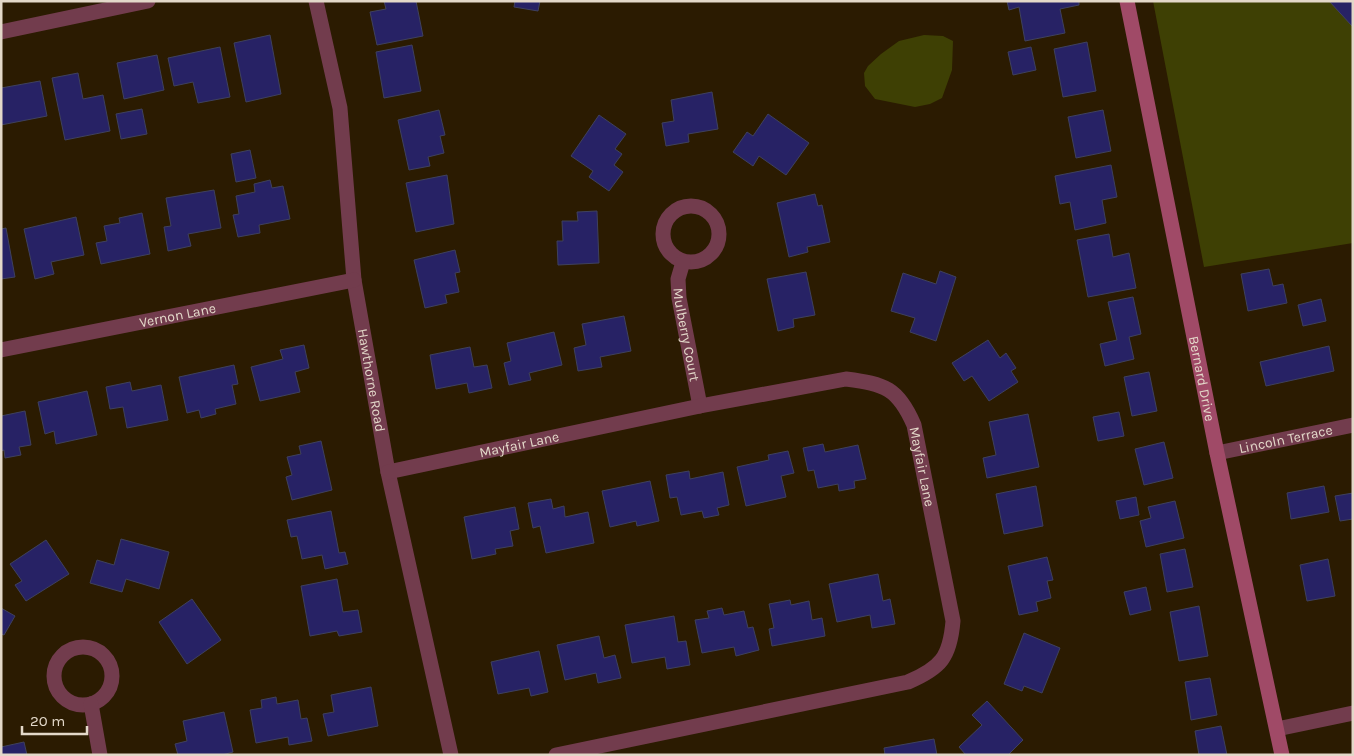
<svg xmlns="http://www.w3.org/2000/svg" width="1354" height="756" viewBox="0 0 1354 756" font-family="Karla,sans-serif">
  <style>
    .green { fill: #3e4004 }
    .building { fill: #272265; stroke: #3f415d }
    .lines { fill: none; stroke-linecap: round; stroke-linejoin: round }
    .street { stroke: #723c4d; stroke-width: 15 }
    .secondary { stroke: #a04a67; stroke-width: 15 }
    .labels { text-anchor: middle; stroke-width: 5; stroke-linejoin: round; paint-order: stroke }
    .street-label { font-size: 14px; fill: #e3d8c9; stroke: #2b1b01 }
  </style>
  <rect width="100%" height="100%" fill="#2b1b01"/>
  <path class="green" d="M1153,1H1353V243L1204,267Z
    M924,35L943,36L953,41L952,70L942,98L930,104L915,107L875,99L865,86L864,73L868,66L881,54L899,41Z"/>
  <path class="building" d="M384,1H416L423,36L377,45L370,12L386,9Z
    M515,1H540L538,11L514,7Z
    M1007,1H1079V5L1060,9L1065,33L1025,41L1019,7L1009,10Z
    M1329,1H1353V25L1352,26Z
    M270,35L281,94L246,102L234,43Z
    M1087,42L1096,91L1063,97L1054,49Z
    M412,45L421,91L384,98L376,52Z
    M220,47L230,97L198,103L193,82L174,86L168,58Z
    M1031,47L1036,70L1013,75L1008,52Z
    M157,55L164,90L124,99L117,63Z
    M78,73L83,99L103,95L110,131L65,140L52,78Z
    M40,81L47,116L1,125V88Z
    M712,92L718,129L688,134L689,142L666,146L662,123L674,121L671,100Z
    M142,109L147,134L121,139L116,114Z
    M439,110L445,135L440,136L444,153L428,157L430,166L409,170L398,120Z
    M1103,110L1111,151L1076,158L1068,117Z
    M768,114L809,143L786,175L759,156L753,166L733,152L747,132L753,136Z
    M599,115L626,134L615,149L622,154L614,165L623,172L609,191L589,177L593,171L571,156Z
    M250,150L256,178L236,182L231,154Z
    M1111,165L1117,197L1102,200L1106,223L1075,230L1070,202L1060,204L1055,176Z
    M447,175L454,224L416,232L406,183Z
    M270,180L272,188L283,186L290,219L259,225L260,233L238,237L233,215L239,214L236,196L255,192L254,184Z
    M214,190L221,228L188,234L191,246L168,251L164,227L171,226L166,198Z
    M815,194L818,206L822,205L830,242L807,247L808,252L789,257L777,203Z
    M597,211L599,263L558,265L557,241H563L562,221H578L577,212Z
    M142,213L150,254L101,264L96,243L107,241L104,226L120,223L119,218Z
    M76,217L84,255L51,262L54,274L35,279L24,229Z
    M6,228L15,277L1,279V229Z
    M1109,234L1113,257L1129,253L1136,288L1088,297L1077,240Z
    M455,250L460,272L455,273L459,292L445,295L447,303L425,308L414,260Z
    M1269,269L1273,286L1283,284L1287,303L1248,311L1241,274Z
    M940,271L956,277L936,341L910,332L915,318L891,311L903,273L936,284Z
    M806,272L815,315L793,319L794,327L778,331L767,279Z
    M1133,297L1141,334L1129,337L1134,359L1105,366L1100,344L1117,340L1108,302Z
    M1321,299L1326,321L1303,326L1298,305Z
    M624,316L631,351L600,357L602,367L578,371L574,348L586,345L582,324Z
    M554,332L562,365L529,373L531,380L509,385L504,363L511,361L507,343Z
    M988,340L1000,358L1006,353L1016,368L1011,371L1018,382L989,401L972,376L964,381L952,363Z
    M304,345L309,368L295,372L300,392L260,401L251,367L283,359L280,350Z
    M1329,346L1334,371L1266,386L1260,362Z
    M470,347L474,367L487,365L492,388L469,393L467,383L436,389L430,355Z
    M234,365L238,384L232,385L236,404L215,409L216,414L201,418L199,410L187,413L179,377Z
    M1149,372L1157,411L1132,416L1124,377Z
    M130,382L132,391L161,385L168,420L127,428L123,407L110,409L106,387Z
    M87,391L97,435L56,444L54,431L45,434L38,402Z
    M25,411L31,445L19,447L21,455L5,458L4,450L1,451V416Z
    M1119,412L1124,436L1098,441L1093,417Z
    M1028,414L1039,467L987,478L983,458L996,455L989,422Z
    M321,441L332,490L292,500L286,477L292,475L287,457L301,454L299,446Z
    M1164,442L1173,478L1144,485L1135,449Z
    M823,444L825,452L858,445L866,479L854,481L855,488L839,491L838,484L818,488L814,470L808,471L803,448Z
    M788,451L794,473L781,476L786,497L746,506L737,467L769,460L768,455Z
    M689,471L690,479L723,472L729,505L717,508L719,515L704,518L702,511L681,515L677,497L670,498L666,475Z
    M650,481L659,521L637,526L636,521L610,527L602,491Z
    M1036,486L1043,526L1004,534L996,494Z
    M1324,486L1329,512L1291,519L1287,493Z
    M1353,493V519L1340,521L1335,496Z
    M1136,497L1139,515L1120,519L1116,501Z
    M551,499L553,509L564,506L565,517L588,512L594,543L546,553L540,526L533,528L528,503Z
    M1175,501L1184,538L1146,547L1140,521L1151,518L1148,507Z
    M515,507L519,529L510,531L513,546L495,549L496,554L472,559L464,517Z
    M331,511L339,553L345,552L348,564L325,569L322,555L302,559L297,536L291,537L287,520Z
    M121,539L169,552L159,589L126,579L122,592L90,583L97,560L114,565Z
    M46,540L69,574L26,601L15,585L22,581L10,564Z
    M1185,549L1193,587L1167,592L1160,554Z
    M1047,557L1053,580L1047,581L1051,598L1036,602L1038,611L1019,615L1008,566Z
    M1328,559L1335,596L1307,601L1300,565Z
    M878,574L883,601L890,599L895,624L872,628L870,615L837,622L829,584Z
    M337,579L343,612L358,610L362,632L339,636L337,631L310,636L301,586Z
    M1146,587L1151,610L1130,615L1124,592Z
    M192,599L221,640L187,664L159,622Z
    M790,600L791,605L809,601L812,620L822,618L825,636L772,646L769,629L774,628L769,604Z
    M1199,606L1208,656L1179,661L1170,612Z
    M1,608L15,616L4,635L1,634Z
    M722,608L724,615L744,611L748,628L753,627L759,650L736,656L734,647L702,653L695,620L709,618L707,611Z
    M674,616L678,642L686,641L690,665L667,669L665,657L632,663L625,625Z
    M1024,633L1060,648L1042,693L1024,686L1022,691L1004,684Z
    M599,636L604,658L615,655L621,678L598,683L596,673L565,680L557,645Z
    M539,651L548,692L531,696L529,688L498,694L491,662Z
    M1210,678L1217,715L1191,720L1185,682Z
    M371,687L378,726L328,736L323,714L334,712L331,695Z
    M276,697L277,704L298,700L301,719L307,718L312,741L289,745L288,737L256,743L250,710L262,708L261,700Z
    M987,701L1023,740L1008,755H966L959,747L982,725L972,715Z
    M224,712L233,752L222,755H178L175,744L187,741L183,721Z
    M1221,726L1227,755H1199L1195,731Z
    M934,739L937,755H885L884,748Z
    M24,742L27,755H1V747Z"/>
  <g class="lines">
    <g class="street">
      <path id="s1" d="M316,1L340,108L354,280L388,472L451,755"/>
      <path d="M1,32L148,1"/>
      <circle cx="691" cy="234" r="28"/>
      <path id="s2" d="M683,262L678,279L679,298L700,406"/>
      <path id="s3" d="M1,350L354,280"/>
      <path id="s4" d="M1217,453L1353,425"/>
      <path id="s5" d="M388,472L700,406L846,379C885,384 898,388 914,425L953,621C950,657 941,668 908,682L556,755"/>
      <circle cx="83" cy="676" r="29"/>
      <path d="M91,704L100,755"/>
      <path d="M1277,729L1353,713"/>
    </g>
    <path class="secondary" id="s6" d="M1127,1L1217,453L1282,755"/>
  </g>
  <g class="labels">
    <g class="street-label">
      <text dy="5" stroke="none"><textPath href="#s3" startOffset="180">Vernon Lane</textPath></text>
      <text dy="5" stroke="none"><textPath href="#s2" startOffset="74">Mulberry Court</textPath></text>
      <text dy="5" stroke="none"><textPath href="#s6" startOffset="385">Bernard Drive</textPath></text>
      <text dy="5" stroke="none"><textPath href="#s1" startOffset="384">Hawthorne Road</textPath></text>
      <text dy="5" stroke="none"><textPath href="#s4" startOffset="70">Lincoln Terrace</textPath></text>
      <text dy="5" stroke="none"><textPath href="#s5" startOffset="134">Mayfair Lane</textPath></text>
      <text dy="5" stroke="none"><textPath href="#s5" startOffset="598">Mayfair Lane</textPath></text>
    </g>
  </g>
  <rect width="1354" height="756" fill="none" stroke="#e3d8c9" stroke-width="5"/>
  <path d="M22 726v8h65v-8" fill="none" stroke="#e3d8c9" stroke-width="2.5"/>
  <text x="30" y="726" font-size="15" fill="#e3d8c9" stroke="#2b1b01" stroke-width="4" paint-order="stroke">20 m</text>
</svg>
